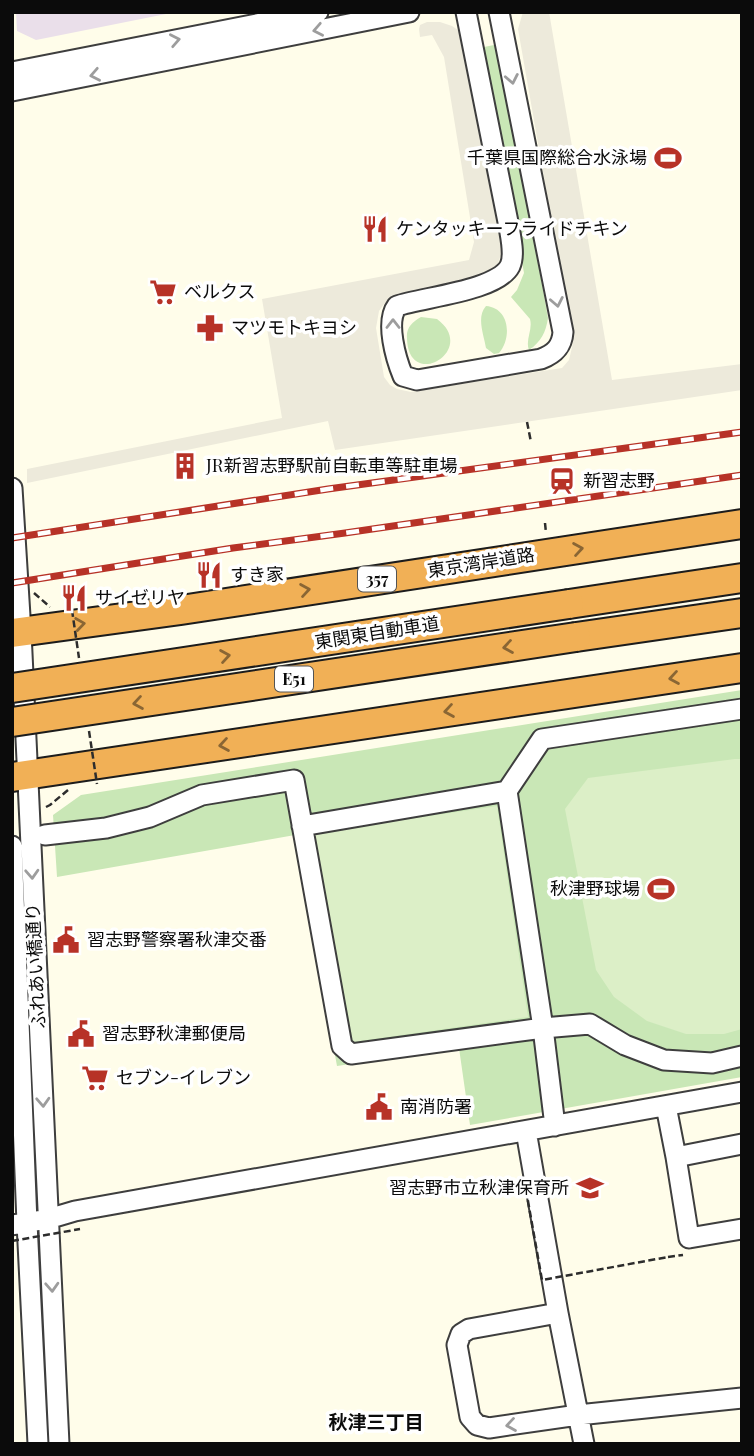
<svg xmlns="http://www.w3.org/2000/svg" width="754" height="1456" viewBox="0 0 754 1456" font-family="'Playfair Display','Noto Sans JP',serif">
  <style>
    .industrial { fill: #eadfea }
    .green { fill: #c9e7b6 }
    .pitch { fill: #dcefc7 }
    .plaza { fill: #edeadb }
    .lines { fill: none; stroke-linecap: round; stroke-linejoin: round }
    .minor-casing { stroke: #3e3e3e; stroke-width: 23 }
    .highway-casing { stroke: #1c1c1c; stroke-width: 32 }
    .path { stroke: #2d2d2d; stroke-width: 2.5; stroke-dasharray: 7 3.5; stroke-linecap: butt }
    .minor { stroke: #fff; stroke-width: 19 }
    .highway { stroke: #f1b056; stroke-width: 28 }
    .rail-casing { stroke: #b73227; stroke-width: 7 }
    .rail { stroke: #fff; stroke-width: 4.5; stroke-dasharray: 13; stroke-linecap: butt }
    .highway-bridge-casing { stroke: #1c1c1c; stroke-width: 32; stroke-linecap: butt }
    .path-bridge { stroke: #2d2d2d; stroke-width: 2.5; stroke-dasharray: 7 3.5; stroke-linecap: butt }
    .highway-bridge { stroke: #f1b056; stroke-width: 28 }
    .oneway { stroke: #9d9d9d }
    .oneway2 { stroke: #8a6634 }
    .labels { text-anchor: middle; stroke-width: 7; stroke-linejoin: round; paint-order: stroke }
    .shield { fill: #fff; stroke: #545454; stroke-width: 2 }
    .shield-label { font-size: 16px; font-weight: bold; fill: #0b0b0b }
    .poi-label { font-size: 18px; fill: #0b0b0b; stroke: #fff; text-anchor: start }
    .street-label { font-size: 18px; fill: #0b0b0b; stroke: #fff }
    .neighbourhood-label { font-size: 19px; font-weight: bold; fill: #0b0b0b; stroke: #fff }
  </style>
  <rect width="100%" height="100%" fill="#fffdea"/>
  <path class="industrial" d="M16,12H176L36,40L17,31Z"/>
  <path class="green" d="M499,44L548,318C546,332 541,342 529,350C525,340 533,330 530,319L511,297L517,290L524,273L484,47Z
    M486,306C510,308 512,338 499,353L494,354L486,348C484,335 476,317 486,306Z
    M421,317L437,319C479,350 408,392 407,338C406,328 412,322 421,317Z
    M742,690V1077L470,1125L459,1048L337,1066L295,835L57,877L53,815L81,795Z"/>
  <path class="pitch" d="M735,759H742V1029L724,1034H686L647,1021L614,997L596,970L565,809L588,778Z
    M497,806L528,1017L353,1042L314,833Z"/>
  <path class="plaza" d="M523,12H549L612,380L742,364V390L335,450L328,421L27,483V469L282,418L262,299L469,260L474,242L444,57L432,35L420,37L419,29L420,25L427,22H440L452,26L458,30L466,45L503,241V249L498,263L487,274L480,277L397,297L384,304L379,311L376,328L384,377L390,385L397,389L411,392L562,368L569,360L573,343L518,29Z"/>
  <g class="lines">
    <defs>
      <path id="minor" d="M466,12L509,227C511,239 515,255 510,266C497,291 423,297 397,306C385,322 396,359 403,376L417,380L541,359C554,354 562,347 563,332L499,12
        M12,72L318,12
        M12,91L409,12
        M12,488L21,632L59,1444
        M302,826L507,791
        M45,835L106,828L150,817L202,795L294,780L342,1046L351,1054L543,1028L590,1024L625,1045L664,1060L712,1063L742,1056
        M12,846L27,1223L38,1444
        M666,1106L676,1157L689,1238L742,1229
        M555,1126L543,1028L507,791L542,739L742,709
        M526,1131L558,1313L584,1444
        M676,1157L742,1144
        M12,1225L48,1219L75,1211L742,1092
        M558,1313L469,1329L461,1334L457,1345L470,1417L477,1425L489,1428L578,1415L742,1398"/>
      <path id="highway" d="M569,604L742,578
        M12,633L181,610L742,524
        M576,637L742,613
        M12,777L742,668"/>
    </defs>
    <use href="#minor" class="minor-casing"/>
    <use href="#highway" class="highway-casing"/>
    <path class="path" d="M527,422L531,442
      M545,523L546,533
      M34,593L50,607
      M46,807L50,805L68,790
      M668,1257L683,1255"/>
    <use href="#minor" class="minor"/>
    <use href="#highway" class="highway"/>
    <defs>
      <path id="rail" d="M12,538L328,489L742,432
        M12,583L233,548L345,533L742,475"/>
    </defs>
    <use href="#rail" class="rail-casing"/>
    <use href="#rail" class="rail"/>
    <defs>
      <path id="highway-bridge" d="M12,688L569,604
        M12,722L576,637"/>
    </defs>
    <use href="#highway-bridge" class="highway-bridge-casing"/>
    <path class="path-bridge" d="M72,610L79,658
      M89,731L97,784
      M526,1190L542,1280L668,1257
      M12,1241L80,1229"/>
    <use href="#highway-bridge" class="highway-bridge"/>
  </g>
  <defs><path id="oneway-chevron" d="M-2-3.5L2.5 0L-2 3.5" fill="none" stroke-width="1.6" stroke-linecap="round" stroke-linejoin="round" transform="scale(1.75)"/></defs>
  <g class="oneway">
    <use href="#oneway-chevron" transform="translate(318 30) rotate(169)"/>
    <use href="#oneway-chevron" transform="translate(175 40) rotate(-11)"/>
    <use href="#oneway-chevron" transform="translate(95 75) rotate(169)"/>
    <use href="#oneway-chevron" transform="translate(512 79) rotate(79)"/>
    <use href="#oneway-chevron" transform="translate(557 302) rotate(79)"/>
    <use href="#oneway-chevron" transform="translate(393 324) rotate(-90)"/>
    <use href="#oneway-chevron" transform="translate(32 874) rotate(87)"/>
    <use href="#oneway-chevron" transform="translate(43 1102) rotate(87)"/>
    <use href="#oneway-chevron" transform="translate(52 1287) rotate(87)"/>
    <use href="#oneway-chevron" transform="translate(511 1425) rotate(171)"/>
  </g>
  <g class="oneway2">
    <use href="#oneway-chevron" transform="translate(578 549) rotate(-9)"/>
    <use href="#oneway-chevron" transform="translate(305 590) rotate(-9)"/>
    <use href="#oneway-chevron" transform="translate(80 624) rotate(-8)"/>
    <use href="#oneway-chevron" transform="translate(508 647) rotate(171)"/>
    <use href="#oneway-chevron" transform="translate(225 656) rotate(-9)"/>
    <use href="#oneway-chevron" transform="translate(674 678) rotate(171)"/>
    <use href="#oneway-chevron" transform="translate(138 703) rotate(171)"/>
    <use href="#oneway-chevron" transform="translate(449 711) rotate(171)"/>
    <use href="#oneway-chevron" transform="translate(224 745) rotate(171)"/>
  </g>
  <defs>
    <symbol id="stadium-bare" viewBox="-9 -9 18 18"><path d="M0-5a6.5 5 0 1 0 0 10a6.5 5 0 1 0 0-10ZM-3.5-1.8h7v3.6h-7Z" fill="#b73227" stroke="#fff" stroke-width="2.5" paint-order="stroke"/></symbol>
    <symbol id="restaurant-bare" viewBox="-9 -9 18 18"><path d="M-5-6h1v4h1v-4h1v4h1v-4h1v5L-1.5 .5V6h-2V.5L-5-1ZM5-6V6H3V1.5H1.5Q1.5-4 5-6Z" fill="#b73227" stroke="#fff" stroke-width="2.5" paint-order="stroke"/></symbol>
    <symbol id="supermarket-bare" viewBox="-9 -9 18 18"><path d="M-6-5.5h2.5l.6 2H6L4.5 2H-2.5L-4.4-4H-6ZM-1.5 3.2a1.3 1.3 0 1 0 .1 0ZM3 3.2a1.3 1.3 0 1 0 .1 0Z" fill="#b73227" stroke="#fff" stroke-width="2.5" paint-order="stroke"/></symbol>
    <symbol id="pharmacy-bare" viewBox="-9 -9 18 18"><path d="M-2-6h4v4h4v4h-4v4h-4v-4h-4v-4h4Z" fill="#b73227" stroke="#fff" stroke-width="2.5" paint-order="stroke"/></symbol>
    <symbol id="building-bare" viewBox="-9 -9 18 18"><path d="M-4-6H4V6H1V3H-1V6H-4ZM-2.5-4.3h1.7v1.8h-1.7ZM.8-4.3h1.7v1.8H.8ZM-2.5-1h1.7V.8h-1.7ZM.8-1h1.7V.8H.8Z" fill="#b73227" stroke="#fff" stroke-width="2.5" paint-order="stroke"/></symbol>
    <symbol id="station-bare" viewBox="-9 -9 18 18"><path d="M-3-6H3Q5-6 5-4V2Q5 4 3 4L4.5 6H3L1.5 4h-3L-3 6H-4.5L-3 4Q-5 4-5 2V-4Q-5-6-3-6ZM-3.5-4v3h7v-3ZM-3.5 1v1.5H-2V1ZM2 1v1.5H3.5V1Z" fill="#b73227" stroke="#fff" stroke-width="2.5" paint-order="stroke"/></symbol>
    <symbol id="civic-bare" viewBox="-9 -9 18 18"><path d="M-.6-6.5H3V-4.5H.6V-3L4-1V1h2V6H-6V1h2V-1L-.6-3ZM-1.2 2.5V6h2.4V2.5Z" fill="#b73227" stroke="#fff" stroke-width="2.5" paint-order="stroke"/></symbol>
    <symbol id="school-bare" viewBox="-9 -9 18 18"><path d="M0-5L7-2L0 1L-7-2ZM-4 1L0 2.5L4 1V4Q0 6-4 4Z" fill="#b73227" stroke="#fff" stroke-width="2.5" paint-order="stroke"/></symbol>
  </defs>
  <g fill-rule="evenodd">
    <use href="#stadium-bare" x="649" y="139" width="38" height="38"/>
    <use href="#restaurant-bare" x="356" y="210" width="38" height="38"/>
    <use href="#supermarket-bare" x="144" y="273" width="38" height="38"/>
    <use href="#pharmacy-bare" x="191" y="309" width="38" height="38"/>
    <use href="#building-bare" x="166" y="447" width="38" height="38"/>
    <use href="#station-bare" x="543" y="462" width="38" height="38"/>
    <use href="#restaurant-bare" x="190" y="556" width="38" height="38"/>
    <use href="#restaurant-bare" x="55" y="579" width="38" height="38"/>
    <use href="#stadium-bare" x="642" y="870" width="38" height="38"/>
    <use href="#civic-bare" x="47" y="921" width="38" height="38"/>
    <use href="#civic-bare" x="62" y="1015" width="38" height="38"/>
    <use href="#supermarket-bare" x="76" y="1059" width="38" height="38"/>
    <use href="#civic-bare" x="360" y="1088" width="38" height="38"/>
    <use href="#school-bare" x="571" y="1169" width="38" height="38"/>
  </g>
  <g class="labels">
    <g class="shield">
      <rect x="358" y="566.5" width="38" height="25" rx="5"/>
      <rect x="275" y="666.5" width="38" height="25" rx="5"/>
    </g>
    <g class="shield-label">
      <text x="377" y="585">357</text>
      <text x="294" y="685">E51</text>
    </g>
    <g class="poi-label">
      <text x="647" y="164" text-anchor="end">千葉県国際総合水泳場</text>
      <text x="396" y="235">ケンタッキーフライドチキン</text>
      <text x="184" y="298">ベルクス</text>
      <text x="231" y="334">マツモトキヨシ</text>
      <text x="206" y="472">JR新習志野駅前自転車等駐車場</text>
      <text x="583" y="487">新習志野</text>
      <text x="230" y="581">すき家</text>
      <text x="95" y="604">サイゼリヤ</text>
      <text x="640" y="895" text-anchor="end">秋津野球場</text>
      <text x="87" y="946">習志野警察署秋津交番</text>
      <text x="102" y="1040">習志野秋津郵便局</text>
      <text x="116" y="1084">セブン-イレブン</text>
      <text x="400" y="1113">南消防署</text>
      <text x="569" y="1194" text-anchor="end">習志野市立秋津保育所</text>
    </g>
    <g class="street-label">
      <text transform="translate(481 563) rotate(-9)" y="6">東京湾岸道路</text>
      <text transform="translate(377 633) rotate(-9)" y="6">東関東自動車道</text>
      <text transform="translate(36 966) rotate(-93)" y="6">ふれあい橋通り</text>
    </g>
    <g class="neighbourhood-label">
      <text x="376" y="1429">秋津三丁目</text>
    </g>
  </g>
  <rect width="754" height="1456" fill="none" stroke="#0b0b0b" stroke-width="28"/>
</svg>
